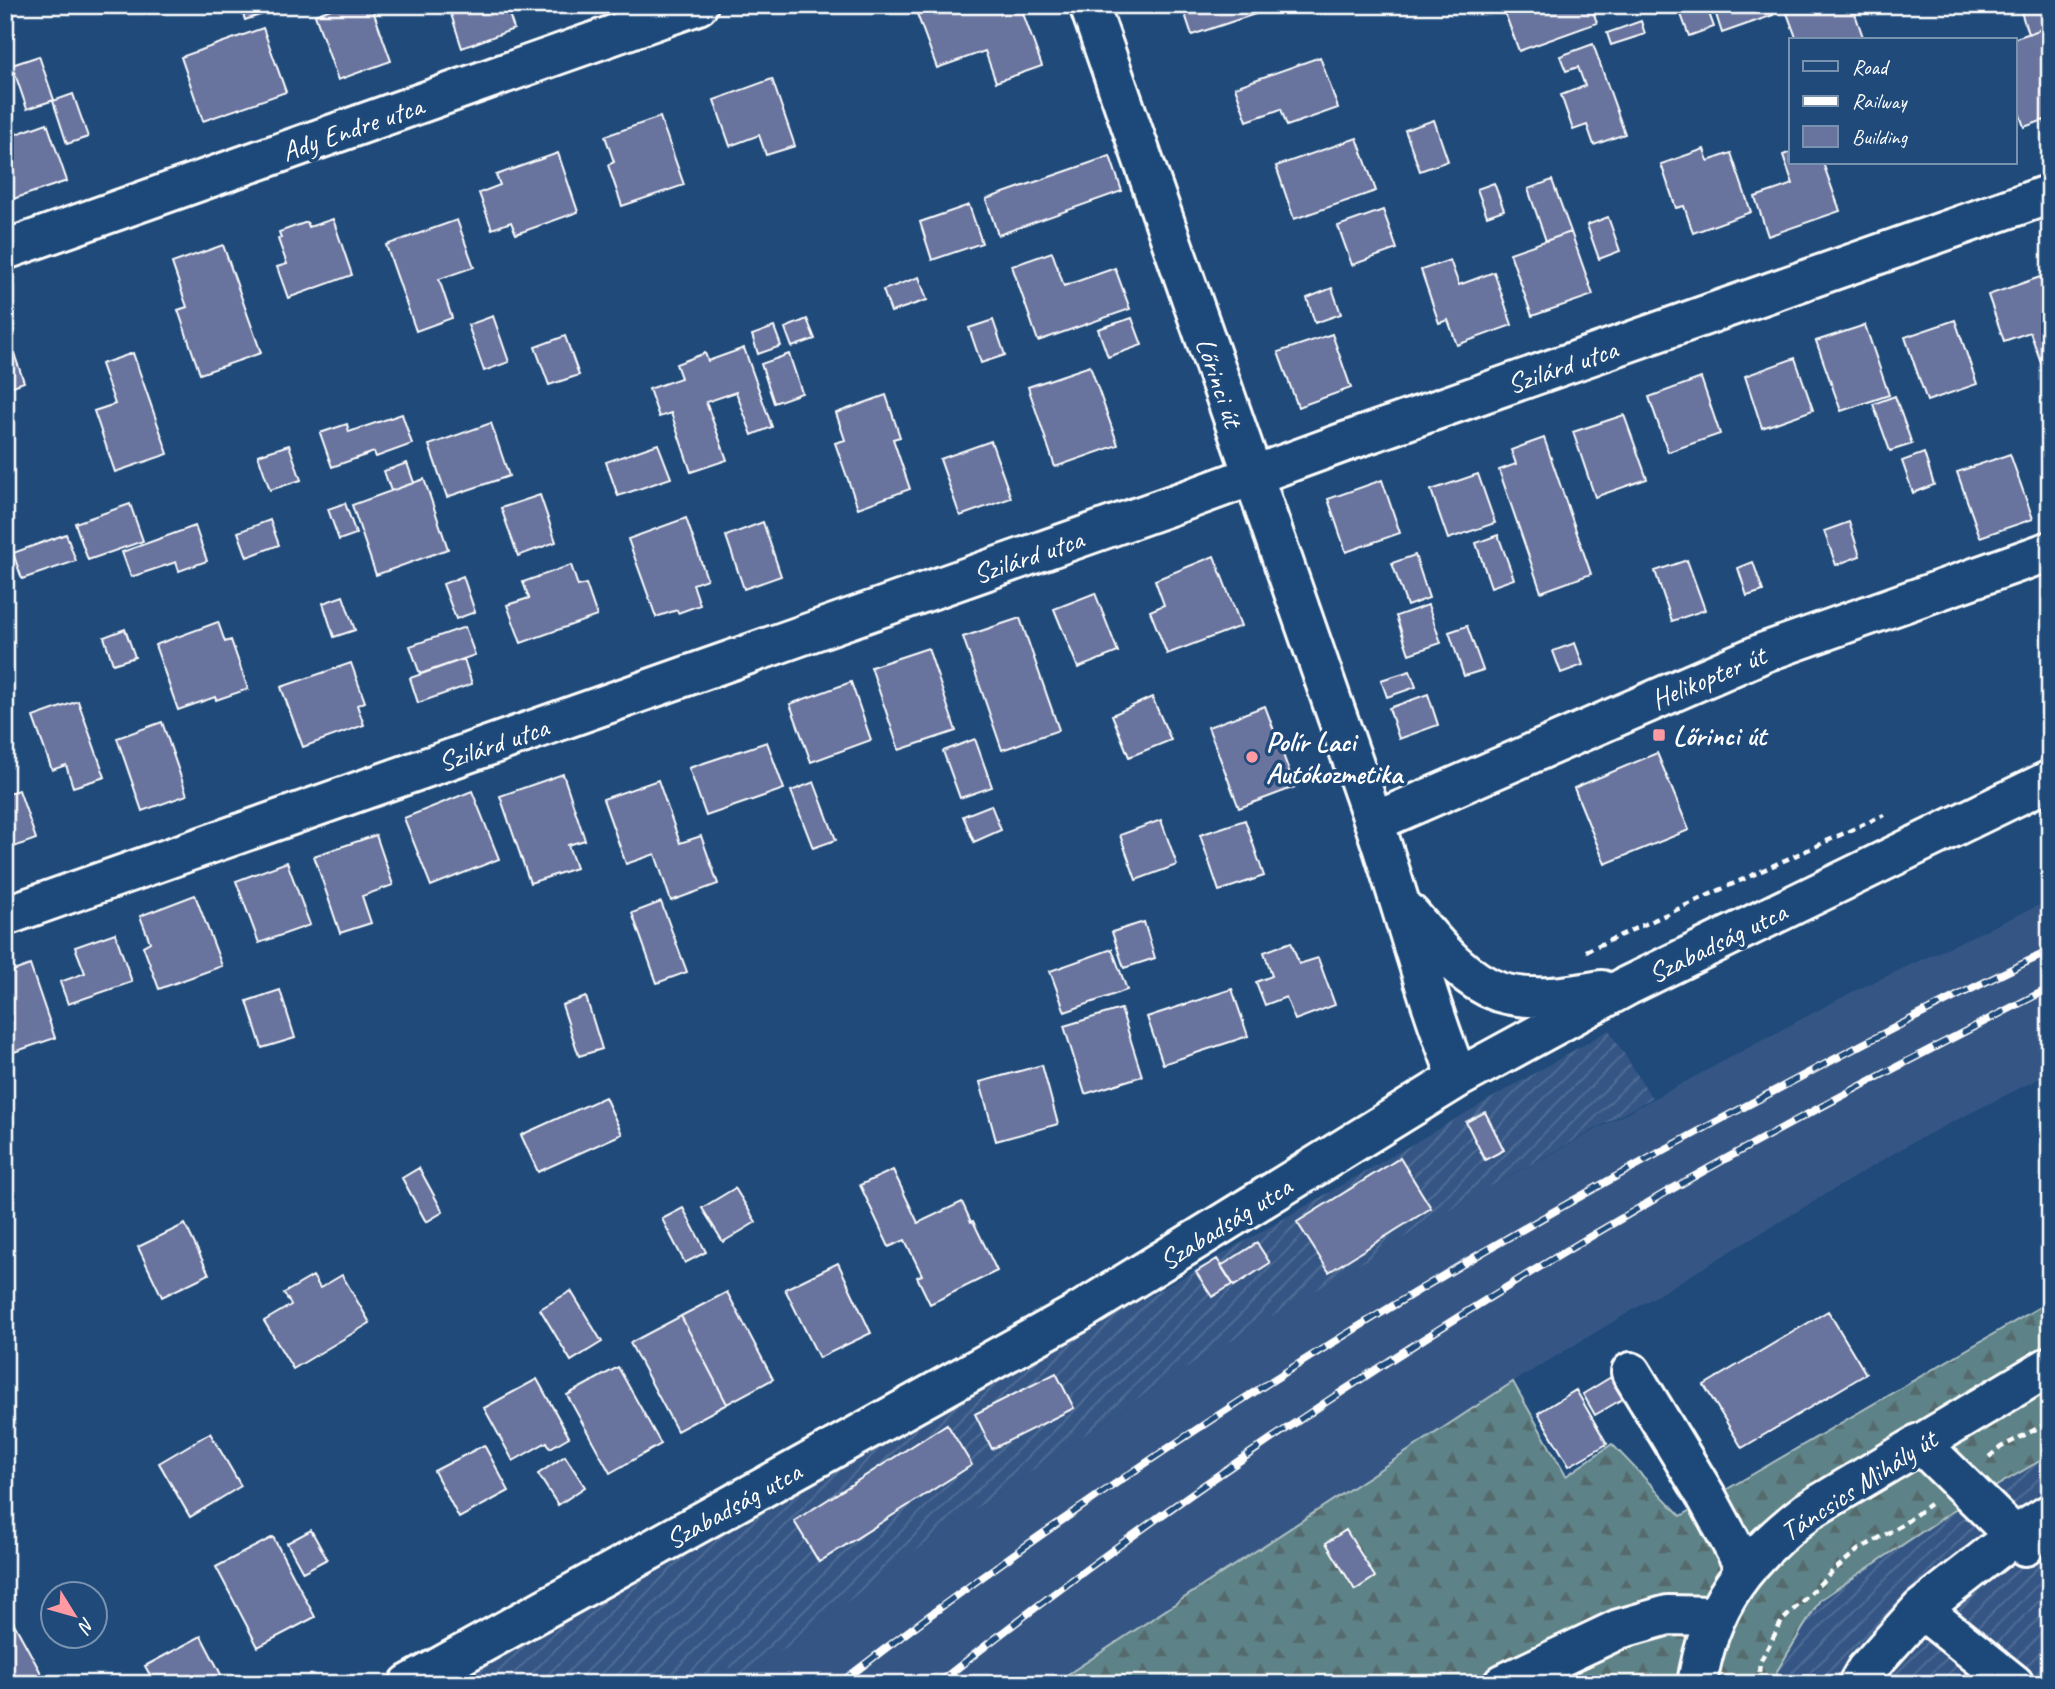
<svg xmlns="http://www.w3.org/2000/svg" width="2055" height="1689" viewBox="0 0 2055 1689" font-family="Caveat,sans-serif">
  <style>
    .built { fill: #355685 }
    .industrial { fill: url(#industrial-furrows) }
    .forest { fill: url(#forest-firs); stroke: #aec0c3; stroke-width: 2 }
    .building { fill: #68739e; stroke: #fff; stroke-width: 2 }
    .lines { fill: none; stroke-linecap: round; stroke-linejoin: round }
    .minor-casing { stroke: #fff; stroke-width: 44 }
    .path { stroke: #fff; stroke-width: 4.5; stroke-dasharray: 7 5; stroke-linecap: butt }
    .minor { stroke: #1f4a7a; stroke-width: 38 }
    .rail-casing { stroke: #fff; stroke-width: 8 }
    .rail { stroke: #1f4a7a; stroke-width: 5; stroke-dasharray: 16; stroke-linecap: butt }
    .poi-dot { fill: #ff9aa2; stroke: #1f4a7a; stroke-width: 2.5 }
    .labels { text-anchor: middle; stroke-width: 7; stroke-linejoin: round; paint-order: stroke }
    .street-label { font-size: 28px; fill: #fff; stroke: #1f4a7a }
    .poi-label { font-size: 28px; font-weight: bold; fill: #fff; stroke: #1f4a7a; text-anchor: start }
  </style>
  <defs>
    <pattern id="industrial-furrows" width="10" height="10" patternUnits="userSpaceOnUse" patternTransform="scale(1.75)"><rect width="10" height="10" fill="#355685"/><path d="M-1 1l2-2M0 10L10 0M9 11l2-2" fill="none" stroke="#536f97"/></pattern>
    <pattern id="forest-firs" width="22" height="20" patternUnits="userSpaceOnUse" patternTransform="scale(1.75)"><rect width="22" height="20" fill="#5d8287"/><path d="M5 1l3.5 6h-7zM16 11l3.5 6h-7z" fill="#556a6c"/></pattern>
  </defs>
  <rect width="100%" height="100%" fill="#1f4a7a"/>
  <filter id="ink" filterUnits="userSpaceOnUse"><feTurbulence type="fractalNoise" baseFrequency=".0143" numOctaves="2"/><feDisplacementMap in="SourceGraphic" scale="14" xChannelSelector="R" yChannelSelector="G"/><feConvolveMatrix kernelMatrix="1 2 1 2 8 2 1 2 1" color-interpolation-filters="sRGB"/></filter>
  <g filter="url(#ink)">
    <path class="built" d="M2050,900V1073L1911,1143L1513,1382L1053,1684H700L726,1664L742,1680L948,1527L1163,1382L1480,1192L1852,992Z"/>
    <path class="industrial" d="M1609,1030L1652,1098L1480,1192L1163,1382L948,1527L742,1680L726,1664L700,1684H448L1183,1277Z
      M2050,1455V1684H1774L1777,1671L1820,1600L1950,1513Z"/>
    <path class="forest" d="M2050,1301V1455L1950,1513L1820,1600L1777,1671L1774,1684H1053L1513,1382L1566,1476L1612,1444L1681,1516Z"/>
    <path class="building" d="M240,5H261L263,14L245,20Z
      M341,5H371L391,61L338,80L315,15Z
      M448,5H506L514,29L462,48Z
      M933,5H950L951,9L962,5H1020L1042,66L996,82L985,51L937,68L916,11Z
      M1182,5H1259L1261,12L1192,35Z
      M1502,5H1591L1597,23L1519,51Z
      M1689,5H1706L1714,27L1689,36L1679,9Z
      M1713,5H1770L1773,15L1722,33Z
      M1808,5H1852L1864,40H1797L1787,13Z
      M2019,5H2041L2048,27L2028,34Z
      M1641,21L1645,34L1611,45L1607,33Z
      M2048,27L2050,32L2048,133L2044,120L2024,127L2015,100V40H2010Z
      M263,28L286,92L203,121L181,57Z
      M1593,44L1625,134L1594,145L1587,125L1573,130L1561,95L1585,86L1578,67L1566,71L1560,56Z
      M39,56L54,100L27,109L12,65Z
      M1320,57L1338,108L1287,126L1281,109L1247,121L1235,87Z
      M772,79L795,146L766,155L759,135L730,146L714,100Z
      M73,94L88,137L67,144L53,101Z
      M660,117L684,185L622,206L608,165L614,162L605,136Z
      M1434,120L1448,161L1420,171L1405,130Z
      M47,123L67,181L10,200L5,186V138Z
      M1357,138L1376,191L1294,219L1276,166Z
      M1704,149L1708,161L1731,153L1751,212L1693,233L1684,206L1676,208L1661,164Z
      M1791,152V163H1823L1840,211L1768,236L1755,197L1793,184L1783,155Z
      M558,153L578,212L516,234L511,222L492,229L479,193L500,185L496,175Z
      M1110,156L1122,191L998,235L986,199Z
      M1552,180L1571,232L1546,241L1528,189Z
      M1494,183L1504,210L1487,216L1477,189Z
      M969,205L982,243L932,260L920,222Z
      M1383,210L1397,249L1352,265L1338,226Z
      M1608,217L1620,251L1599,259L1587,225Z
      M333,219L352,275L288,298L277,267L287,264L278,239L281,238L279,232L307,222L309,227Z
      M457,220L474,267L439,279L452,318L416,331L386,245Z
      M1571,232L1593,295L1532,316L1510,253Z
      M223,245L261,353L200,374L178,310L187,307L172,263Z
      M1052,252L1064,286L1115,268L1130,309L1038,341L1012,266Z
      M1450,260L1459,285L1494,272L1512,325L1457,345L1448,320L1439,323L1421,270Z
      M2049,274L2050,375L2046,376L2030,332L2004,341L1988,295Z
      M919,277L927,300L891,312L883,290Z
      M1332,288L1341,314L1315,323L1307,298Z
      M493,316L509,362L484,371L468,325Z
      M1132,318L1142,345L1108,357L1098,329Z
      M807,319L815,339L792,347L785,328Z
      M993,320L1005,355L981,363L969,328Z
      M1955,320L1977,384L1927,401L1905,337Z
      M1865,325L1889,395L1841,411L1816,341Z
      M774,327L781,346L758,354L752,335Z
      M5,328L24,382L5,389Z
      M1332,334L1351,388L1298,407L1278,352Z
      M565,336L579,375L549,385L535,347Z
      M744,348L772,427L752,435L736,392L706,402L727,460L691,472L671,413L659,417L649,389L681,378L676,364L705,353L708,361Z
      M133,353L168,454L115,472L94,411L115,404L101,364Z
      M789,354L802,393L774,403L761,364Z
      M1795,358L1813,410L1762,428L1745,376Z
      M1090,366L1118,445L1055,467L1028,387Z
      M1701,378L1720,434L1668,452L1649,397Z
      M886,395L900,437L893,439L910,489L858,508L835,443L845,440L836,413Z
      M1895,396L1912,444L1890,451L1873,404Z
      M402,414L412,444L376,457L374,452L332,467L320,433L347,424L349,432Z
      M1624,415L1647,479L1595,497L1573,432Z
      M491,423L509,476L447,497L429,445Z
      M1544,438L1591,574L1541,592L1499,470L1516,464L1511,450Z
      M991,441L1011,498L960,516L940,459Z
      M658,444L671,478L618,496L606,462Z
      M289,445L301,480L270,490L258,455Z
      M1924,453L1934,485L1913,493L1902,461Z
      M2010,454L2033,519L1980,537L1957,472Z
      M407,463L414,483L391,491L384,471Z
      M1478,474L1495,523L1448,539L1431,490Z
      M424,479L448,549L376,575L352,505Z
      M1382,480L1400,533L1346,552L1328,499Z
      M540,495L556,542L518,556L501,508Z
      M345,503L356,534L339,540L328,509Z
      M130,504L143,541L88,560L75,523Z
      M686,518L707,579L693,584L700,605L678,613L677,610L656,617L628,539Z
      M270,520L279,545L247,557L238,532Z
      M763,522L781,576L744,589L726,536Z
      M1849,522L1860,556L1836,565L1824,531Z
      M195,526L207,561L179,571L176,562L131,577L122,552Z
      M66,534L76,561L22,579L13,553Z
      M1498,535L1514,579L1491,587L1476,543Z
      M1415,555L1429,598L1407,606L1392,563Z
      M1214,556L1241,626L1167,654L1150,611L1164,605L1155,580Z
      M1687,560L1705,610L1672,621L1655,571Z
      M1753,562L1763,591L1747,596L1738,568Z
      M571,565L578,586L586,584L597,616L521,643L507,605L529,598L523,582Z
      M463,576L475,612L456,619L443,584Z
      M1095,593L1118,652L1078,668L1054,609Z
      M343,596L355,630L334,637L323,603Z
      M1428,605L1441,643L1409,654L1396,616Z
      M1020,618L1059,730L1002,750L963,637Z
      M218,622L225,642L231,640L248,689L216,700L215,697L178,710L155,645Z
      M1467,626L1483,670L1464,676L1449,632Z
      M465,627L475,655L420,674L410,646Z
      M125,629L135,657L113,664L104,637Z
      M1575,643L1583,665L1561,673L1553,651Z
      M928,648L956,731L899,750L871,667Z
      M464,659L472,684L418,703L410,678Z
      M351,663L365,702L357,705L364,725L303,747L281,687Z
      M1410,671L1416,687L1387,697L1381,680Z
      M851,682L871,740L811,762L790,704Z
      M1428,694L1438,725L1399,739L1389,708Z
      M1152,697L1171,740L1129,757L1112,715Z
      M78,701L105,777L73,787L66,765L52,770L33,717Z
      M1265,706L1295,787L1239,808L1208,727Z
      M162,722L187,795L142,811L117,738Z
      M975,739L992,787L960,798L943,751Z
      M767,742L784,789L706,816L689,768Z
      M1657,753L1689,830L1605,864L1574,788Z
      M563,774L585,840L568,845L576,868L530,883L500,796Z
      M658,780L680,843L701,836L718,884L671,901L655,854L626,864L603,799Z
      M814,782L836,840L813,848L791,791Z
      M19,790L36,839L11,848L5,833V794Z
      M472,791L499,859L431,886L404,818Z
      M991,805L1001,830L974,842L963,816Z
      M1161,820L1177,865L1136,880L1120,835Z
      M1245,820L1264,876L1219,891L1200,835Z
      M376,835L393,885L362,896L371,923L340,933L314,856Z
      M287,862L310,925L259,943L236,881Z
      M195,895L222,966L159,989L143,946L150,942L140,916Z
      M661,902L687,972L657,983L632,913Z
      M1144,922L1155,958L1124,968L1112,932Z
      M115,933L132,982L68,1004L60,982L85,973L75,947Z
      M1291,942L1299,964L1318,958L1335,1005L1295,1020L1286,997L1265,1005L1256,982L1272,976L1264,952Z
      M1112,949L1127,990L1065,1012L1050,971Z
      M30,965L55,1038L5,1055V974Z
      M1232,989L1248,1036L1163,1064L1147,1017Z
      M280,990L295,1038L262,1048L247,1001Z
      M586,997L602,1049L579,1056L562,1005Z
      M1121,1009L1142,1076L1085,1094L1064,1026Z
      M1042,1065L1058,1124L996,1141L980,1082Z
      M605,1097L622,1134L538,1172L521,1135Z
      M1485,1112L1504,1150L1485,1160L1466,1122Z
      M1400,1158L1431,1208L1329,1272L1297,1222Z
      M419,1168L443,1212L426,1222L402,1178Z
      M893,1170L918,1223L962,1202L971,1222L973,1221L997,1271L930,1304L917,1277L922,1275L905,1240L889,1247L860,1185Z
      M735,1188L756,1222L723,1242L702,1208Z
      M683,1208L706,1252L685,1263L662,1219Z
      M185,1224L209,1274L162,1297L138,1247Z
      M1257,1243L1270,1263L1234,1286L1221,1266Z
      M1217,1259L1233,1284L1212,1297L1196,1272Z
      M838,1263L871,1333L819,1358L785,1289Z
      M342,1275L370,1323L293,1369L264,1321L291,1305L284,1293L313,1276L320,1288Z
      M571,1291L602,1342L571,1361L540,1309Z
      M727,1292L773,1379L727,1404L681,1316Z
      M1828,1311L1866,1374L1742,1448L1704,1385Z
      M681,1316L727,1404L677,1431L630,1343Z
      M618,1367L661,1444L610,1473L567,1395Z
      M1056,1373L1074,1408L992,1449L975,1414Z
      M1611,1377L1624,1398L1595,1415L1583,1394Z
      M537,1379L569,1437L550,1448L547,1442L513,1461L484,1408Z
      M1576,1390L1607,1444L1569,1466L1538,1413Z
      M947,1424L972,1465L819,1562L794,1521Z
      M210,1433L241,1486L190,1517L159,1463Z
      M484,1445L509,1491L459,1518L434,1471Z
      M565,1456L585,1487L558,1505L538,1474Z
      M311,1530L327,1559L303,1572L287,1543Z
      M1346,1530L1375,1577L1355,1590L1326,1543Z
      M273,1537L315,1617L258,1647L216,1567Z
      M5,1607L47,1684H5Z
      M201,1636L226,1684H155L145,1666Z"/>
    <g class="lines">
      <defs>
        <path id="minor" d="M1089,5L1374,822C1403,907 1425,995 1458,1078
          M5,250L698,5
          M1374,822L1765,652L2050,551
          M1410,914C1434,942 1462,979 1499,992C1532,1002 1569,996 1602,990
          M5,916L1192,498L1342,443L2050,194
          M1631,1372L1706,1496L1745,1568
          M1920,1443L2025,1546
          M1921,1609L2014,1684
          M409,1684L1076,1314L1458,1078L1627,986L2050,780
          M1503,1684L1619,1629L1668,1615L1716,1616
          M1697,1684C1709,1605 1746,1558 1808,1511L2050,1366
          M1858,1684L1866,1670L1921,1609L2014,1536L2050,1514"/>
      </defs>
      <use href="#minor" class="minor-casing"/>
      <path class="path" d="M1586,951L1884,815
        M1989,1457L2001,1447L2050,1422
        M1758,1684L1760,1662L1782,1621L1833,1571L1858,1550L1902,1525L1930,1504"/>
      <use href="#minor" class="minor"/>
      <defs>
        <path id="rail" d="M839,1684C1114,1471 1408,1287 1714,1123C1825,1064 1936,1004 2050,951
          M937,1684C1166,1502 1411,1339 1665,1193C1791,1121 1920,1054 2050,988"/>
      </defs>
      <use href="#rail" class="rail-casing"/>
      <use href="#rail" class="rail"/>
    </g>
  </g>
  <g class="poi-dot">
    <rect x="1652" y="728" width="14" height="14" rx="3.5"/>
    <circle cx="1252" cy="757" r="7"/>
  </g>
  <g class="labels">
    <g class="street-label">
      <text transform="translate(352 128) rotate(-19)" y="10">Ady Endre utca</text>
      <text transform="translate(1562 366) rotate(-19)" y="10">Szilárd utca</text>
      <text transform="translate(1220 382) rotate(71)" y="10">Lőrinci út</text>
      <text transform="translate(1028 556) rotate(-19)" y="10">Szilárd utca</text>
      <text transform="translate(1708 677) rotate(-23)" y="10">Helikopter út</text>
      <text transform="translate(493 744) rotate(-19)" y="10">Szilárd utca</text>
      <text transform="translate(1717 942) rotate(-26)" y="10">Szabadság utca</text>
      <text transform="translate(1225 1223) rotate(-32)" y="10">Szabadság utca</text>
      <text transform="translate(1858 1485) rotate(-33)" y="10">Táncsics Mihály út</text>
      <text transform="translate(733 1505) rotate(-29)" y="10">Szabadság utca</text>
    </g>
    <g class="poi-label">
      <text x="1673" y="745">Lőrinci út</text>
      <text x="1266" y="751">Polír Laci<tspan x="1266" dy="32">Autókozmetika</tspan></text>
    </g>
  </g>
  <rect width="2055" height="1689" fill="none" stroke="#1f4a7a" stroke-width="28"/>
  <rect x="14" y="14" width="2027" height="1661" fill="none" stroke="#fff" stroke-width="2.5" filter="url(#ink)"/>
  <rect x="1789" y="38" width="228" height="126" fill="#1f4a7a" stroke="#7992af" stroke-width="2"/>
  <rect x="1803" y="61" width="35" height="10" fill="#1f4a7a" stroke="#7992af" stroke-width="2"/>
  <text x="1852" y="74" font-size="21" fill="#ffffff">Road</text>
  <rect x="1803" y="96" width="35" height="10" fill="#ffffff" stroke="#7992af" stroke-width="2"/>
  <text x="1852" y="108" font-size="21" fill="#ffffff">Railway</text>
  <rect x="1803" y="126" width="35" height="21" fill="#68739e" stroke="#7992af" stroke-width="2"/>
  <text x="1852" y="144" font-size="21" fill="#ffffff">Building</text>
  <g transform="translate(74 1615) rotate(127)"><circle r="33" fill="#1f4a7a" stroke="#7992af" stroke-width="2"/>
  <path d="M0-5L12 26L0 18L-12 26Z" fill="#ff9aa2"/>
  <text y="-10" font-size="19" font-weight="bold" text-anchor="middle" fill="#ffffff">N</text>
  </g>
</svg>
